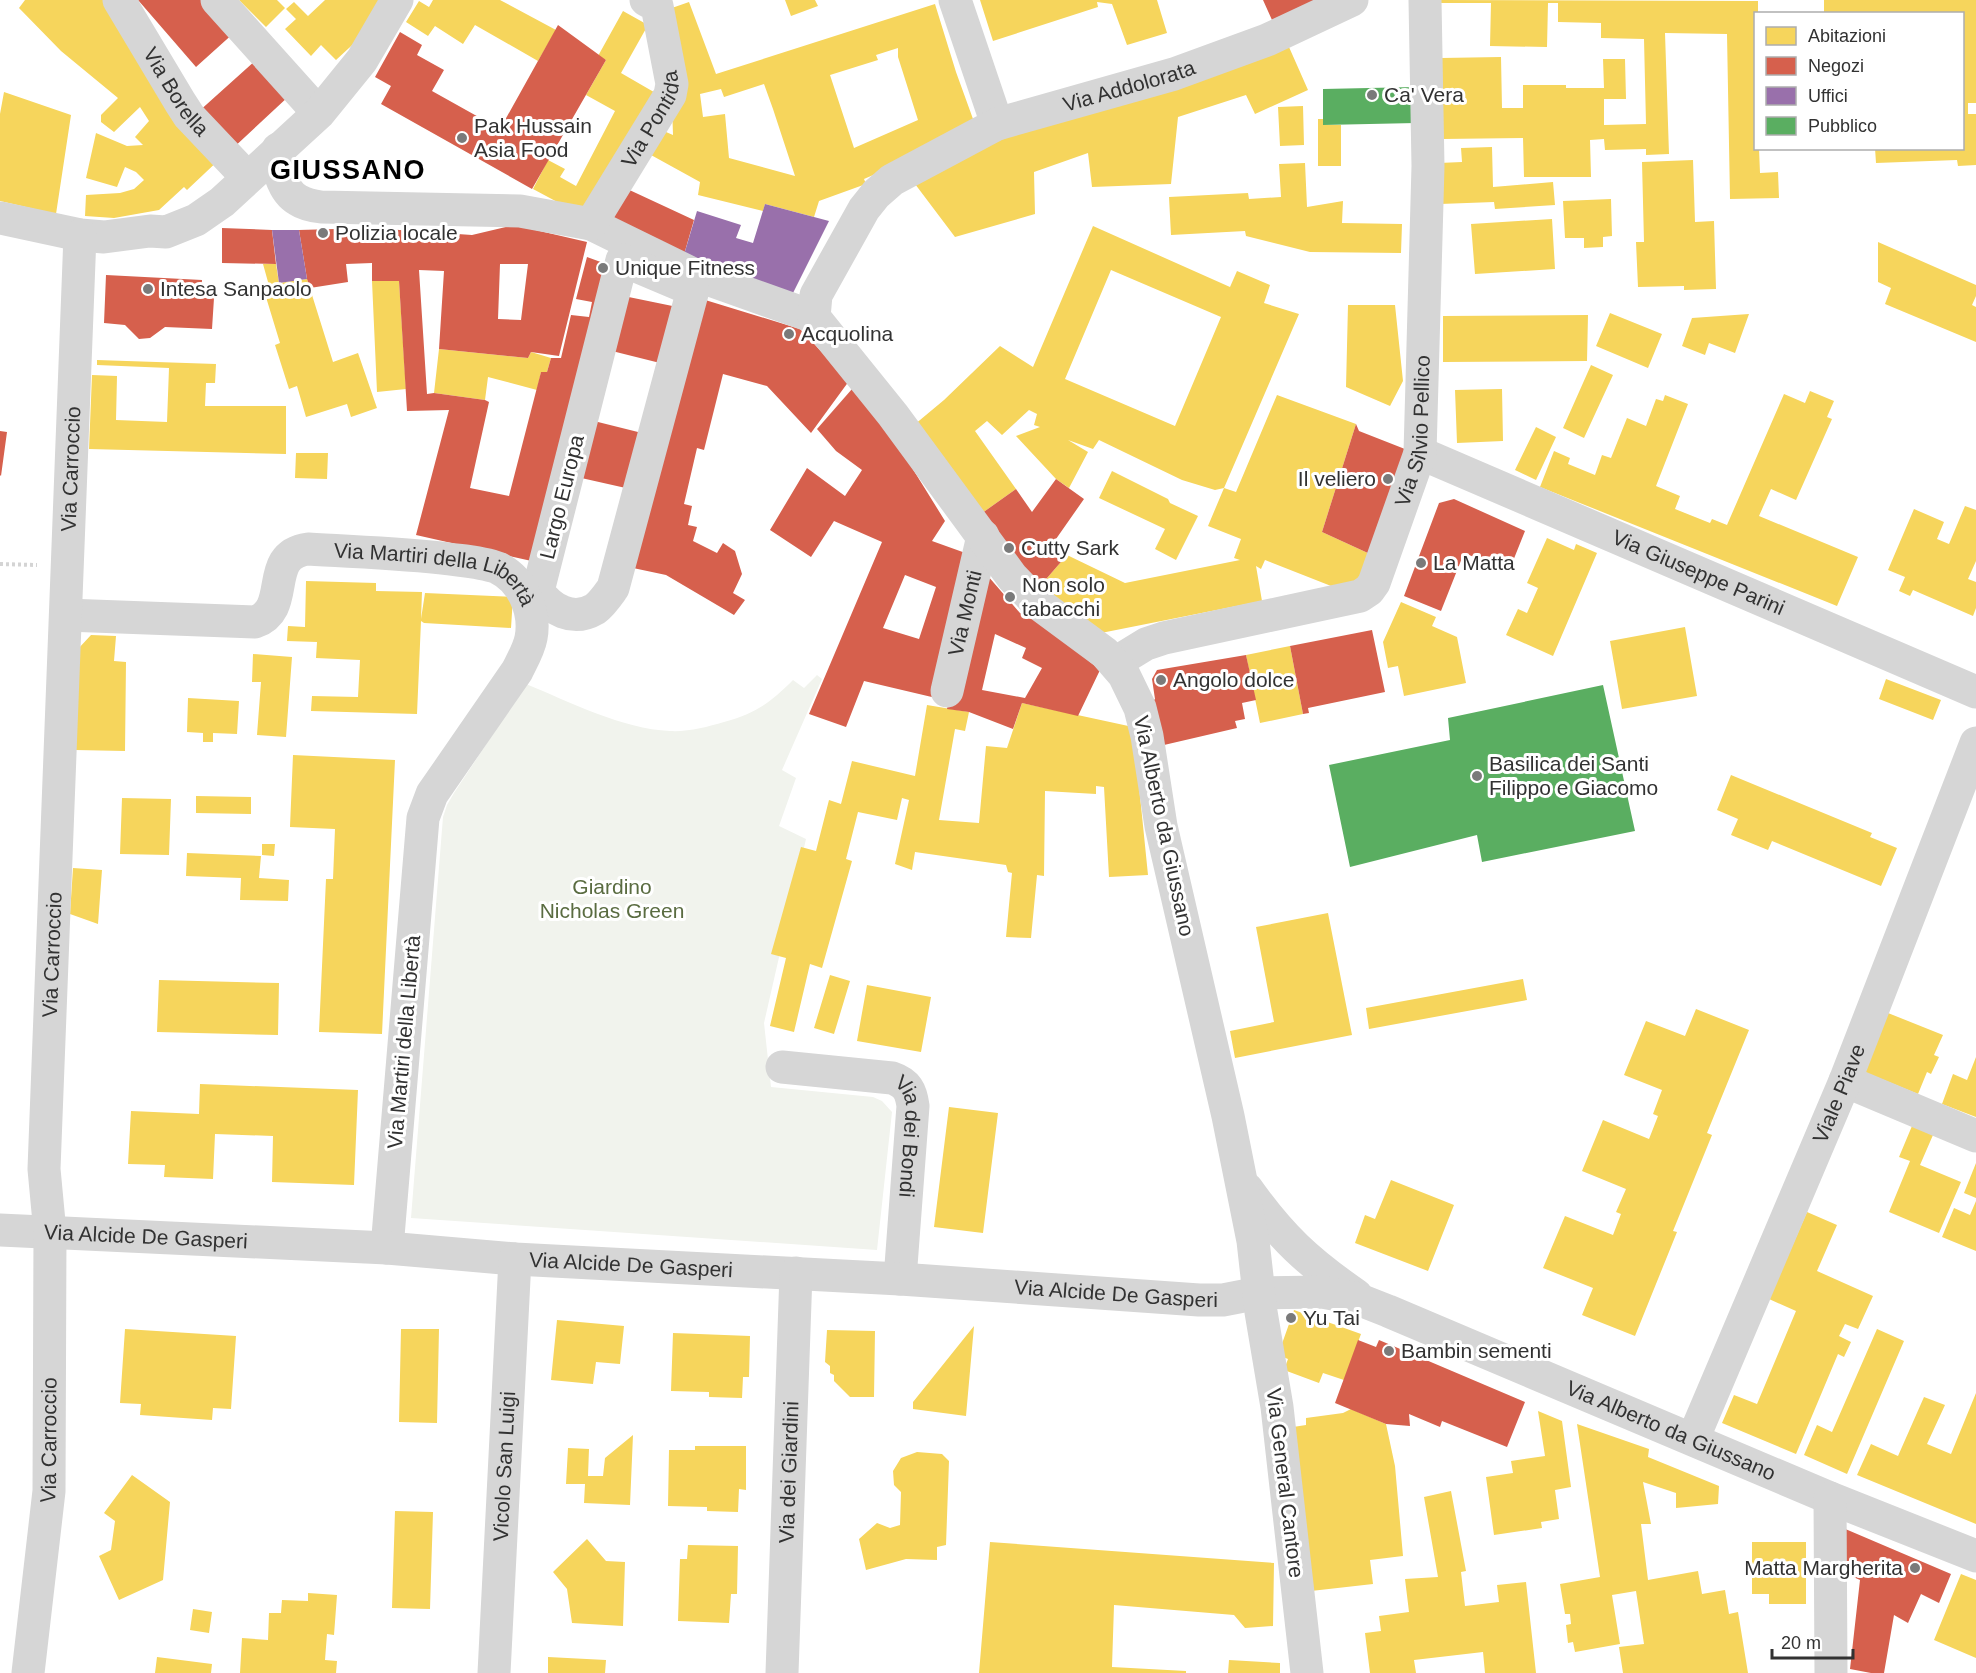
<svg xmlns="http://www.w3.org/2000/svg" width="1976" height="1673" viewBox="0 0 1976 1673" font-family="Helvetica,sans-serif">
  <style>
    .green { fill: #f1f3ed }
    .homes { fill: #f6d55c; fill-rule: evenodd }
    .shops { fill: #d6604d; fill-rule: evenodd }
    .offices { fill: #9970ab }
    .public { fill: #5aae61 }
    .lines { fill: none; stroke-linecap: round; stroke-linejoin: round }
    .path { stroke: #d4d4d4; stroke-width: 4; stroke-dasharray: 3 3; stroke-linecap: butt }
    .minor { stroke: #d6d6d6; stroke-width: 33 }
    .poi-dot { fill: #7a7a7a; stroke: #fff; stroke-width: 2 }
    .labels { text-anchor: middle; stroke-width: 6; stroke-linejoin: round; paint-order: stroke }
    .street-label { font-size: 21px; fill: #323232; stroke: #fff }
    .poi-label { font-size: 21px; fill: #323232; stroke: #fff; text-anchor: start }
    .park-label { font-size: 21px; fill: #5a6c41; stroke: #fff }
    .district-label { font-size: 27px; font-weight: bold; letter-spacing: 1.5px; fill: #000; stroke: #fff }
  </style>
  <rect width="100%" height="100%" fill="#fff"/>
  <path class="green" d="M817,675L822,679L782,770L796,778L779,826L806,839L764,1023L771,1087L873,1097L882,1101L892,1112L877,1250L411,1218L443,817L447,805L454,793L526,684C570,702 622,729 670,731C688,732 707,727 724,722C756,713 770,703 793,680L804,688Z"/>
  <path class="homes" d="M25,0H106L222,157L187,190L184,187L159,210L114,218L85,216L86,195L120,193L134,189L144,180L136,172L125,167L117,187L86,178L96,133L127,146L143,145L135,137L149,121L140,107L114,132L101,122V115L118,98L61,51L19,8Z
    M239,0H277L285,8L266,27Z
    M325,0H383L362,36L336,60L321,45L311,56L285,29L296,19L286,9L294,2L308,16Z
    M433,0H500L556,30L538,61L475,25L463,44L435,26L428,36L406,22L419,1L429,7Z
    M785,0H815L818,6L791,16Z
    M980,0H1157L1167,33L1127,45L1112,4L1097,2L1098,7L993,41Z
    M1441,0L1758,1V14H1755V148H1759L1760,173L1778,172L1779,198L1730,199L1727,34L1665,33L1669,154L1646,155V149L1605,150L1604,139L1590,140L1591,177H1524L1523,138L1442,139L1441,58L1501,57L1502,108H1523V85H1566V88H1604L1603,59H1625L1626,99H1604V125L1646,124L1644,39L1601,38V23L1558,22V3H1548L1547,47L1490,46L1491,3H1441Z
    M1824,0H1976V103H1968V114H1976V165L1958,166L1957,160L1876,163L1875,148H1962V14H1824Z
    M689,2L716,74L935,4L956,72L977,130L864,179L866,184L819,201L814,217L765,204L763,211L698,195L700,182L651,155L666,132L673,135L669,9ZM898,48V57L918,120L854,148L830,75L878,60L876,55ZM764,84L773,109L795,176L729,158L725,114L703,117L700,94L721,89L724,97Z
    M623,11L648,25L621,73L659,95L589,219L533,189L548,160L565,169L560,177L576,186L615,111L586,95L606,60L598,56Z
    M1285,38L1308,90L1255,114L1246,95L1178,117L1171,184L1092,187L1088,153L1034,172L1035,214L955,237L912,180L998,135Z
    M4,92L71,115L56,214L0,201V114Z
    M1303,106L1304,145L1280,146L1278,107Z
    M1318,119H1323V125H1341V166H1318Z
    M1492,147L1493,187L1553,182L1555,205L1495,209L1494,202L1440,204L1439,163L1462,162L1461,148Z
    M1693,160L1695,222L1714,221L1716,289L1684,290V286L1638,287L1636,242H1644L1642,162Z
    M1305,163L1307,207L1343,201L1342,223L1402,224L1401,253L1310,252L1246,236L1245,231L1171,235L1169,197L1248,193L1249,199L1281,197L1279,164Z
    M1611,199L1612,236L1603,237V247L1584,248V238H1565L1563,201Z
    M1552,219L1555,269L1475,274L1471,224Z
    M1093,226L1230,287L1237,271L1270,285L1264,303L1299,314L1224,488L1215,490L1182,480L1099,440L1093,449L1068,440L1088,452L1069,488L1056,479L1016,436L1040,427L1034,425L1037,414L1029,410L1002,435L987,421L975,431L1016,489L978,516L908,430L944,400L1000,346L1033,367ZM1111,270L1221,317L1175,426L1065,379Z
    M1878,242L1976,285V296L1972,305L1976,307V342L1885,304L1891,288L1878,282Z
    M263,264H276L279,283L307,279L333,362L358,353L377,408L351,417L347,404L306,417L297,386L289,389L275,345L280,343L262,284L268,282Z
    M372,281H399L406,389L377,392Z
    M1348,305H1395L1403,381L1390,406L1346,387Z
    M1610,313L1662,334L1648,368L1596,346Z
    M1749,314L1735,353L1709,343L1705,355L1682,346L1692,318Z
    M1588,315L1587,361L1443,362V316Z
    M439,349L528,358L531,352L551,358L547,372H541L537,390L488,377L485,400L434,393Z
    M97,360L216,364L215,383H206L205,406H286V454L89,449L92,375L117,376L116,420L167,422L169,368L97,365Z
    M1591,365L1613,375L1584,438L1563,428Z
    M1502,389L1503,441L1457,443L1455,390Z
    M1810,391L1834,401L1827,417L1832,419L1796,500L1771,489L1759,516L1858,557L1837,606L1540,487L1554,451L1570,458L1568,464L1595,475L1602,455L1611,458L1627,418L1646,426L1656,399L1663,401L1665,395L1688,404L1656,486L1680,496L1675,509L1710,523L1712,519L1727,525L1784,394L1805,403Z
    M1277,395L1356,424L1322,532L1370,554L1354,595L1265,560L1261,569L1256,566L1262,601L1101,633L1034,593L1067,555L1125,583L1240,560L1234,558L1241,539L1208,526L1224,488L1236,492Z
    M1536,427L1556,437L1536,480L1515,470Z
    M296,453H328L327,479L295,478Z
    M1112,471L1168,499L1170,503L1198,516L1176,560L1155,549L1165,529L1099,498Z
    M1965,506L1976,510V561L1968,579L1976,582V608L1973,616L1913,590L1910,596L1899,591L1905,577L1888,570L1914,509L1944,522L1937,539L1949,544Z
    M1547,538L1574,550L1576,544L1597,553L1553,656L1506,635L1518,609L1527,613L1538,588L1527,583Z
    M306,581L376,583V591L422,592L421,619L425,593L513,597L511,628L424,623L421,621L417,714L311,711L312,696L358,697L360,660L316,658L317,642L287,641L288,626L305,627Z
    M1401,602L1436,617L1432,626L1457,637L1466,683L1404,696L1398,666L1388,668L1383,642Z
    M1685,627L1697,696L1622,709L1610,641Z
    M91,635L116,636L114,661L126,662L125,751L75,750L78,649Z
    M1290,646L1303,714L1260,723L1246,655Z
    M253,654L292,657L286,737L257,735L261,682H252Z
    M1886,679L1941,700L1933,720L1879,699Z
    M188,698L239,701L237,734L213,733V742H203V733L187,732Z
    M1022,703L1133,727L1148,875L1109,877L1104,787L1096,786V794L1045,791L1044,876L1037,875L1031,938L1006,937L1012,873L1008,872L1006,865L915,852L912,870L895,864L909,800L902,798L897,820L858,812L846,859L852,861L822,968L810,964L794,1032L770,1026L786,958L771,954L801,847L816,851L829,800L841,804L852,761L915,776L927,705L969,712L965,731L955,729L939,820L979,823L986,746L1007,748Z
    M293,755L395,760L382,1034L319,1032L326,879H333L335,829L290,827Z
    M1731,775L1872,833L1870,837L1897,848L1881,886L1772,841L1768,850L1731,835L1738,819L1717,810Z
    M196,796L251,797V814L196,813Z
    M122,798L171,799L169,855L120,854Z
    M262,844H275L274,856L262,855Z
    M187,853L261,856L259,878L289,880L288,901L240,900L241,878L186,876Z
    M73,868L102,870L98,924L70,914Z
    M1328,913L1352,1035L1235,1058L1230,1031L1274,1022L1256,927Z
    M830,975L850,981L834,1034L814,1028Z
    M1523,979L1527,1000L1369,1029L1366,1008Z
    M159,980L279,983L278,1035L157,1032Z
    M867,985L931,997L921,1052L857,1041Z
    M1696,1009L1749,1030L1707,1133L1712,1135L1673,1231L1677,1232L1635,1336L1582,1315L1593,1288L1543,1268L1565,1216L1613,1235L1621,1214L1616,1212L1626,1189L1582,1171L1603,1120L1649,1139L1658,1116L1653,1114L1662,1090L1624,1075L1646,1021L1685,1036Z
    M1888,1013L1943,1035L1934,1055L1939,1057L1931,1074L1927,1072L1918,1094L1864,1072Z
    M1976,1057V1117L1942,1104L1953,1074L1967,1080Z
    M200,1084L358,1090L354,1185L272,1182L273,1136L215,1134L213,1179L164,1177L165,1165L128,1164L131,1111L199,1114Z
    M949,1107L998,1113L983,1233L934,1227Z
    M1912,1126L1933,1135L1920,1165L1961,1182L1939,1233L1889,1212L1910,1161L1899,1157Z
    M1976,1163V1198L1964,1193Z
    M1391,1180L1454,1205L1428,1271L1355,1243L1365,1215L1375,1219Z
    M1976,1201V1251L1942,1237L1954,1208L1970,1215Z
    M1807,1212L1837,1225L1817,1271L1873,1296L1858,1329L1845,1324L1839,1336L1851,1342L1844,1357L1838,1354L1796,1454L1722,1423L1734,1395L1757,1404L1796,1311L1769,1299Z
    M1294,1310L1361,1334L1344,1380L1323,1373L1319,1383L1284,1370L1288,1359L1278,1355Z
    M557,1320L624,1326L620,1364L596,1362L593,1384L551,1380Z
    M974,1326L966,1416L913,1409V1402Z
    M125,1329L236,1336L231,1409L213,1408L212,1420L140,1415L141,1404L120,1403Z
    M401,1329H439L437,1423L399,1422Z
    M1877,1329L1904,1341L1847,1474L1804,1455L1817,1425L1832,1432Z
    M827,1330L875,1331L874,1397H850L834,1381V1375L830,1373V1366L825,1362Z
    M673,1333L750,1336L749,1377H743L742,1398L709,1397V1392L671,1391Z
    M1976,1393V1524L1857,1475L1871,1444L1898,1456L1924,1397L1945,1405L1927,1444L1951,1454Z
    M1351,1409L1386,1424L1395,1466L1403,1556L1370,1560L1373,1584L1311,1591L1293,1427L1306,1425V1418L1343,1413Z
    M1538,1411L1562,1421L1571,1487L1555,1490L1559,1519L1541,1522L1542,1528L1494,1535L1486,1477L1513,1473L1511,1461L1545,1456Z
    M1577,1424L1649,1449L1648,1457L1719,1486L1718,1504L1676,1508V1493L1643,1482L1651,1524H1641L1648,1580L1698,1571L1702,1594L1725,1590L1729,1614L1738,1612L1748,1673H1623L1619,1647L1644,1644L1636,1591L1612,1595L1620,1644L1575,1652L1573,1642L1568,1643L1566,1625L1571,1624L1570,1614H1565L1560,1584L1600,1577Z
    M633,1435L630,1505L584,1503L585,1484H566L568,1448L589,1449L588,1476H603L605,1458Z
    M695,1446H746V1490L739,1489L738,1512L707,1511V1507L668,1506L669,1450H695Z
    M917,1452L942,1454L949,1461L946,1545L937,1547V1560L906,1559L866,1570L859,1539L877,1523L890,1528L900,1525L901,1492L894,1485L893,1471L901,1458Z
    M132,1475L170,1502L163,1580L119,1600L99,1556L111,1550L115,1521L104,1513Z
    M1451,1491L1466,1571L1461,1572L1465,1606L1499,1602L1497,1585L1526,1582L1536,1673H1485L1483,1652L1414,1660L1416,1673H1370L1365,1633L1381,1631L1379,1616L1409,1612L1405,1579L1438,1577L1424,1497Z
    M395,1511L433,1512L430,1609L392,1608Z
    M587,1539L606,1561L625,1562L623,1626L572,1623L567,1589L553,1572Z
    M990,1542L1274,1563L1273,1626L1245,1628L1234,1615L1114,1605L1112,1667L1186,1671V1673H979Z
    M1752,1542H1806V1604H1769V1594H1752Z
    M688,1545L738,1546L737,1594H731L729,1623L678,1621L680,1559H687Z
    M1961,1574L1976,1580V1658L1934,1640Z
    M308,1593L337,1595L334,1635L327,1634L325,1660L337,1661L336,1673H240L242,1638L268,1640L269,1613H281L282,1600L308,1601Z
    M193,1609L212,1612L209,1633L190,1630Z
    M157,1657L212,1664L211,1673H155Z
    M548,1657L606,1660L605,1673H548Z
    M1229,1660L1280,1663V1673H1228Z"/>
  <path class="shops" d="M138,0H208L236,31L196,67Z
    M1263,0H1317L1272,20Z
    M558,25L606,60L532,189L381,104L391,86L375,77L400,32L422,45L417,55L444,70L432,91L500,129Z
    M256,60L289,96L231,150L197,113Z
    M623,187L694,220L683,258L595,217Z
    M514,225L587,242L559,356L531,352L528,358L439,349L444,271L419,270L427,394L434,393L485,400L489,402L470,488L509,496L541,372H547L551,358H561L571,315L589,317L592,302L576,299L587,257L620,269L614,294L687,309L702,299L800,329L849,381L811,433L767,386L723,374L704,450L697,448L684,504L692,506L688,525L697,527L693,541L717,553L723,543L735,551L742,574L733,593L745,600L734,615L666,575L619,565L639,491L568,475L545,564L416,535L449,410L407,411L399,281H372V263L346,264L348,282L310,288L307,279L299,230L371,228L472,235ZM500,264H528L521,320L498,319ZM600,348L672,366L654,436L582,418Z
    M222,228L272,230L276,264L222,263Z
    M106,275L202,280L201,298H214L212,329L165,327L150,338L139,339L125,325L104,323Z
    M852,389L893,437L945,521L932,541L971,555L936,698L864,681L846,727L809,714L882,542L834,521L811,557L770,530L807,468L845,496L862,470L836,451L817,429ZM905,575L936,587L919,639L883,628Z
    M1356,424L1359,431L1410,451L1370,554L1322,532Z
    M0,431L7,432L1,476L0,475Z
    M1056,479L1084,499L1056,539L1067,555L1034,593L978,516L1016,489L1032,512Z
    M1454,499L1525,531L1509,571L1464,553L1441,611L1404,596L1439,503Z
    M981,568L1020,613L1034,616L1100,670L1078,716L1022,703L1013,729L969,712L947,709ZM995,634L1026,648L1022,658L1042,668L1025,698L982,690Z
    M1372,630L1385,692L1308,708L1309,713L1303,714L1290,646Z
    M1246,655L1256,700L1242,703L1245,719L1235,721L1237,728L1164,745L1150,704L1155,699L1152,679L1157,670Z
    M1358,1340L1376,1347L1379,1340L1525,1402L1507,1447L1442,1421L1440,1427L1409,1414L1410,1426L1386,1424L1335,1403Z
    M1843,1528L1951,1574L1939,1603L1921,1594L1908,1623L1894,1615L1884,1673H1871L1850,1669L1860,1580L1840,1571Z"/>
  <path class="offices" d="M765,204L829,221L790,299L683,258L697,211L741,225L736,238L753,243Z
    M272,230H299L307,279L279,283Z"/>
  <path class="public" d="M1415,87L1416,123L1323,125V89Z
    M1603,685L1635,831L1482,862L1477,835L1350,867L1329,765L1450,740L1448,718Z"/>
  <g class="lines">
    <path class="path" d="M0,564L37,565"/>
    <g class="minor">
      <path id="s1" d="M119,0L180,102L189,116L244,174"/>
      <path d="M217,0L314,108"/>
      <path d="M955,0L997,124"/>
      <path d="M278,149C275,165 283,192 298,200C304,204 313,206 321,207L520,211L591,224L693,274L814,317"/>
      <path d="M0,218L80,235L104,237L150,231L166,232L196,220L222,202L319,113L362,60L397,0"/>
      <path id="s2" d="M591,224L670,95L672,84L657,6L646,0"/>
      <path d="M622,260L693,290L613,588C608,595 602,604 595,609C573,622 551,610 538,591Z"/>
      <path id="s3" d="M1420,453L1976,692"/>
      <path id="s4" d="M66,615L255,622C293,609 262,555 308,549C355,552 402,553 449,559C465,561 483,562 498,568C523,580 536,612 531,638C529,649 522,661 517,671L432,794L423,818L387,1248"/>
      <path id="s5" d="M1115,663L1146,644L1164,638L1360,596L1369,590L1374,583L1420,453L1428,166L1425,0"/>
      <path id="s6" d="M947,691L983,536"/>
      <path id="s7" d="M782,1067L892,1078C907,1083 911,1091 913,1106L900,1279"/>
      <path d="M1845,1081L1976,1136"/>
      <path d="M1247,1189C1281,1237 1308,1262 1356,1295"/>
      <path id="s8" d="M0,1230L387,1248L515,1259L900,1279L1199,1300H1223L1259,1293L1322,1292L1355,1298L1388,1311L1830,1498L1976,1556"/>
      <path id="s9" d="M1693,1439L1845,1081L1976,743"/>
      <path d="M1830,1498L1831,1673"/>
      <path id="s10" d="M28,1673L49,1491L50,1233L44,1169L80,235"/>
      <path id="s11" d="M494,1673L515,1259"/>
      <path id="s12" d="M782,1673L796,1273"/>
      <path id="s13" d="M1307,1673L1277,1407L1261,1312L1253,1241L1228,1116L1161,826L1147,736L1140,708L1124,675L1105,653L1036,602L1012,577L893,415L814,317L816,295L864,209L876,194L892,180L997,124L1174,74L1267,40L1352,0"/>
    </g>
  </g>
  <g class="poi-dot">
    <circle cx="1372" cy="95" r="6"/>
    <circle cx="462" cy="138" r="6"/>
    <circle cx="323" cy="233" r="6"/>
    <circle cx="603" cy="268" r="6"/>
    <circle cx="148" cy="289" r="6"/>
    <circle cx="789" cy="334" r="6"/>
    <circle cx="1388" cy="479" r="6"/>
    <circle cx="1009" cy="548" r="6"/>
    <circle cx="1421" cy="563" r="6"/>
    <circle cx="1010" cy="597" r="6"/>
    <circle cx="1161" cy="680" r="6"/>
    <circle cx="1477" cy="776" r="6"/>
    <circle cx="1291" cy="1318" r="6"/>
    <circle cx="1389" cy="1351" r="6"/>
    <circle cx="1915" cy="1568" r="6"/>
  </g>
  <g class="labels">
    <g class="street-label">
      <text dy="7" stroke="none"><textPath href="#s13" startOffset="1911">Via Addolorata</textPath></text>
      <text dy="7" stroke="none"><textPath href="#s1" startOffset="108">Via Borella</textPath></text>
      <text dy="7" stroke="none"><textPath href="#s2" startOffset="122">Via Pontida</textPath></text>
      <text dy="7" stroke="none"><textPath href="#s5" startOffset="434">Via Silvio Pellico</textPath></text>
      <text dy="7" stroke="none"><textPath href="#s10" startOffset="1206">Via Carroccio</textPath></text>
      <text transform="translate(562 497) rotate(-76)" y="7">Largo Europa</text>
      <text dy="7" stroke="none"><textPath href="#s3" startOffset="303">Via Giuseppe Parini</textPath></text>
      <text dy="7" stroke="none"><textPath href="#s4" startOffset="420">Via Martiri della Libertà</textPath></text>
      <text dy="7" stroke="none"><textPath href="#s6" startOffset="80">Via Monti</textPath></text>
      <text transform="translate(1164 826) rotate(78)" y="7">Via Alberto da Giussano</text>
      <text dy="7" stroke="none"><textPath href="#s10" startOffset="720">Via Carroccio</textPath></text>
      <text transform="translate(404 1042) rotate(-85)" y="7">Via Martiri della Libertà</text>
      <text dy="7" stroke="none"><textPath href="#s9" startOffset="375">Viale Piave</textPath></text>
      <text dy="7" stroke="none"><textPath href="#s7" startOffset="178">Via dei Bondi</textPath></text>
      <text dy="7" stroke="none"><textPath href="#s8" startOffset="146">Via Alcide De Gasperi</textPath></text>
      <text dy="7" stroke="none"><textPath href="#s8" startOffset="632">Via Alcide De Gasperi</textPath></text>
      <text dy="7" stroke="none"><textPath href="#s8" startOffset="1118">Via Alcide De Gasperi</textPath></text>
      <text dy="7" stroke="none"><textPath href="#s8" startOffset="1701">Via Alberto da Giussano</textPath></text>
      <text dy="7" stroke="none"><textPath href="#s10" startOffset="234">Via Carroccio</textPath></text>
      <text dy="7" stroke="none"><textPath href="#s11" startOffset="207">Vicolo San Luigi</textPath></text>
      <text dy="7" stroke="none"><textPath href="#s12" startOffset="201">Via dei Giardini</textPath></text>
      <text transform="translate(1285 1483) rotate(83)" y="7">Via General Cantore</text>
    </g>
    <g class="poi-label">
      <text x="1384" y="102">Ca' Vera</text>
      <text x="474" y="133">Pak Hussain<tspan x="474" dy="24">Asia Food</tspan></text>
      <text x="335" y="240">Polizia locale</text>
      <text x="615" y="275">Unique Fitness</text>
      <text x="160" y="296">Intesa Sanpaolo</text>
      <text x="801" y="341">Acquolina</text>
      <text x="1376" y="486" text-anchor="end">Il veliero</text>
      <text x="1021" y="555">Cutty Sark</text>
      <text x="1433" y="570">La Matta</text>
      <text x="1022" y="592">Non solo<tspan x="1022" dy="24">tabacchi</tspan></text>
      <text x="1173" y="687">Angolo dolce</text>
      <text x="1489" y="771">Basilica dei Santi<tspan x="1489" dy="24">Filippo e Giacomo</tspan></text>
      <text x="1303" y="1325">Yu Tai</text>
      <text x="1401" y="1358">Bambin sementi</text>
      <text x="1903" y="1575" text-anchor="end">Matta Margherita</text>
    </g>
    <g class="park-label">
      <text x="612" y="894">Giardino<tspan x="612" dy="24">Nicholas Green</tspan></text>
    </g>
    <g class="district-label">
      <text x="348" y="179">GIUSSANO</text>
    </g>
  </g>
  <rect x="1754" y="12" width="210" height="138" fill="#ffffff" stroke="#adadad" stroke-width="1.5"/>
  <rect x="1766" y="27" width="30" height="18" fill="#f6d55c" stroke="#adadad" stroke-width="1.5"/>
  <text x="1808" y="42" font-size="18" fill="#323232">Abitazioni</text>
  <rect x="1766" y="57" width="30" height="18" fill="#d6604d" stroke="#adadad" stroke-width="1.5"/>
  <text x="1808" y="72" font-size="18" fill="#323232">Negozi</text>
  <rect x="1766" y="87" width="30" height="18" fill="#9970ab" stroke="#adadad" stroke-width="1.5"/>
  <text x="1808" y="102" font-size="18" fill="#323232">Uffici</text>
  <rect x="1766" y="117" width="30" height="18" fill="#5aae61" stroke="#adadad" stroke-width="1.5"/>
  <text x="1808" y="132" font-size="18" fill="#323232">Pubblico</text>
  <path d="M1772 1649v9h81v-9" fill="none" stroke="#323232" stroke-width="3"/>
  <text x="1781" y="1649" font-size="18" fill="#323232" stroke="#ffffff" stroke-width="4.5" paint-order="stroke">20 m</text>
</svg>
